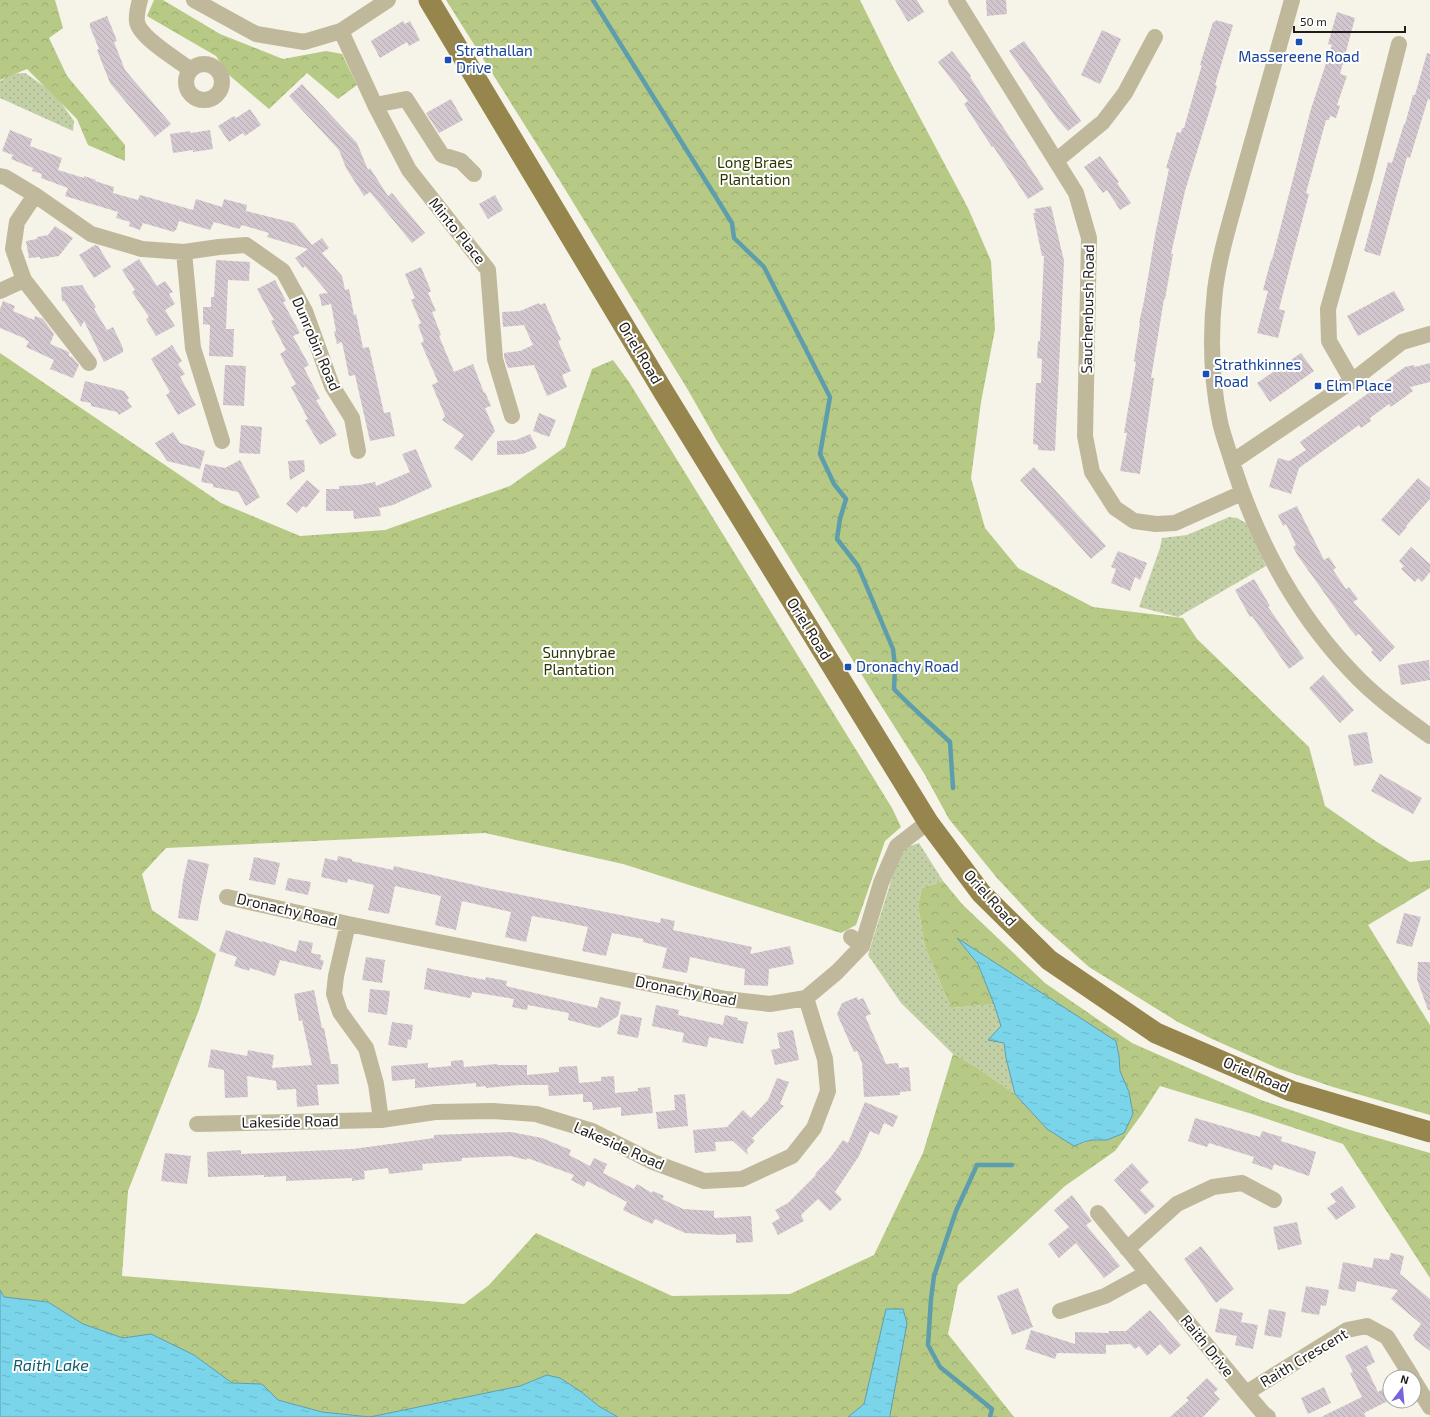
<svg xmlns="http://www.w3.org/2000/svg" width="1430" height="1417" viewBox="0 0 1430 1417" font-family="'Exo 2',sans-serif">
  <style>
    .grass { fill: url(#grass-dots) }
    .forest { fill: url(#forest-crowns) }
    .water { fill: url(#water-ripples); stroke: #5e9eac }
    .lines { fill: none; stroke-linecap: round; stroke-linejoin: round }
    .stream { stroke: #5e9eac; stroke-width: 4.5 }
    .building { fill: url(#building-back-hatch) }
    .minor { stroke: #c0b89a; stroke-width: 16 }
    .major { stroke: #96854d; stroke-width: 21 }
    .transit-dot { fill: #1a4fb4; stroke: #fff; stroke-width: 1.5 }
    .labels { text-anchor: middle; stroke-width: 4; stroke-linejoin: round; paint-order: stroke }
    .transit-label { font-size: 15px; fill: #164399; stroke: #fff; text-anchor: start }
    .park-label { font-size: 15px; fill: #2c3602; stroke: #fff }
    .street-label { font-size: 15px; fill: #1e1d19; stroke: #fff }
    .water-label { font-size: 16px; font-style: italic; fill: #0d5c6b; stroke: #fff }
  </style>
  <defs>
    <pattern id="grass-dots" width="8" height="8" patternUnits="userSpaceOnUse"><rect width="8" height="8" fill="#c3d0a5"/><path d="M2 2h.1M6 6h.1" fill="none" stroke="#a7b28d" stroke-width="1.8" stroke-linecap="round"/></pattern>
    <pattern id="forest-crowns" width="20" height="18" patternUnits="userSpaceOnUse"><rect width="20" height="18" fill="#b6c985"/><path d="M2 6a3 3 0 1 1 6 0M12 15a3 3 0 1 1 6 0" fill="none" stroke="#9cac72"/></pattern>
    <pattern id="water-ripples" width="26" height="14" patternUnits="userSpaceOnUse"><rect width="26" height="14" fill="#7ad5eb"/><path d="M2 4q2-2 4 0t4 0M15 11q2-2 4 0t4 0" fill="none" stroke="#69b6c9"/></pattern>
    <pattern id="building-back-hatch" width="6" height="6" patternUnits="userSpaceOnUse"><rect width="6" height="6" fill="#d2c7ce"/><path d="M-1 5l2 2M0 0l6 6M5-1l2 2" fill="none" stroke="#b4aab0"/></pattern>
  </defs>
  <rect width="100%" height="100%" fill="#f6f3e8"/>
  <path class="grass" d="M25,73L54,93L74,121L73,131L0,98V81L12,74Z
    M1229,517L1237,518L1246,523L1266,566L1178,617L1139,607L1160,548L1162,538L1187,535Z
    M919,843L943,881L922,888L918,906L925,947L951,1008L994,1004L1001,1026L1006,1058L1015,1094L973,1065L953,1054L901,1003L868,955L901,849Z"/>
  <path class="forest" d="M0,0H55L63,28L49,38L67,76L125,145V161L88,145L77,119L27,69L0,80Z
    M154,0H163L220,34L283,59L326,51L342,54L357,85L338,99L307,73L269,109L229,75L216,56L147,16Z
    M446,0H860L893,67L968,208L991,261L995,329L981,402L971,478L985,528L1018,568L1093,607L1183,618L1197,639L1309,747L1325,806L1377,842L1410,862L1430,860V888L1368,925L1430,1025V1115L1333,1087L1277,1068L1210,1038L1178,1022L1089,967L1036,920L997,878L949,819L925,775L870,688L717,441L688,390L560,181Z
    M0,353L221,503L300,536L385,530L510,486L565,447L592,369L613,360L629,382L892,808L901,827L885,841L856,925L841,933L623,864L485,833L166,848L142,874L152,910L216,954L199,1010L128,1191L122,1276L464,1304L489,1285L536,1233L672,1296L790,1294L874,1255L923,1153L953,1054L973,1065L1015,1094L1047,1129L1074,1146L1092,1140H1107L1129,1092L1120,1071L1119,1056L958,939L978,964L994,1004L951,1008L925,947L918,906L922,888L943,881L963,905L1045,983L1132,1043L1261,1100L1350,1130L1430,1153V1278L1343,1144L1252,1114L1160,1086L1142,1114L1115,1151L1065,1186L958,1285L948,1334L1014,1417H891L878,1345L864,1404L848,1417H618L600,1407L580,1391L560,1378L547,1375L520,1386L370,1417L322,1412L278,1400L262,1384L232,1383L194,1355L151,1334L123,1338L83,1324L48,1302L4,1297L0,1290Z"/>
  <path class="water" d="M957,938L1116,1041L1119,1056L1120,1071L1129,1092L1133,1114L1124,1133L1107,1140H1092L1084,1142L1074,1146L1047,1129L1015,1094L1006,1058L1004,1043L988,1040L1001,1026L994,1004L978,964Z
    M0,1290L4,1297L48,1302L83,1324L123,1338L151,1334L194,1355L232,1383L262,1384L278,1400L322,1412L370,1417L520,1386L547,1375L560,1378L580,1391L600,1407L618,1417H0Z
    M886,1309H903L907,1323L890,1415L891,1417H848L864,1404Z"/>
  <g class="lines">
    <path class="stream" d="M593,0L732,223L734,238L764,267L830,397L820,454L834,484L846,499L840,519L837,539L858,566L893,649L895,667L894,689C912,708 931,724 950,742L953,788
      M990,1417L992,1409L940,1367L928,1345L931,1299L934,1276L956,1211L977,1165H1012"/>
  </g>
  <path class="building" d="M895,0H917L924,12L908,22Z
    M986,0H1006L1007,14L987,16Z
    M1337,12L1355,18L1340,74L1347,76L1337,105L1340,106L1336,118L1330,116L1329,120H1326L1306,193L1309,194L1279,309L1285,311L1278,338L1257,333L1268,291L1263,290L1271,260H1272L1311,109L1332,45L1328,44Z
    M107,16L117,41L114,42L125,70L171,124L155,137L110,83L97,50L99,49L90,27V23Z
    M1216,20L1233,25L1215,85L1217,86L1185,191L1171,254H1173L1165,299H1164L1151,378H1154L1140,474L1120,471L1127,433H1124L1136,362L1134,361L1140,323H1139L1144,301L1156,230L1169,169L1166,168L1177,132L1181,133L1182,128H1184L1201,68L1202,66L1200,65L1213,22H1215Z
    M403,21L405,24L410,21L420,40L409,46L407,42L380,58L371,41Z
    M1102,30L1121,39L1100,84L1081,75Z
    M1024,41L1081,121L1068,131L1058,120L1009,51Z
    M952,51L971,76L970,77L1044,189L1028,199L993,146L992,147L964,104L968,101L938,62Z
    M1427,53L1430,54V100L1428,99L1410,158L1407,157L1380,256L1364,251L1388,162L1392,163L1404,124H1405L1413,95H1415Z
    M302,84L357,143L368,170L370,168L388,196L392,193L425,233L412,243L370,192L364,196L346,168L339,150L289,96Z
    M451,99L463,120L439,133L426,113Z
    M250,109L261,125L245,136L243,133L229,142L218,126L234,116L236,118Z
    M10,130L32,139L30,146L62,158L58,170L84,178V176L96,180L95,181L114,187L113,193L138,200L140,195L193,210L196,199L222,207L224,199L247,205L246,211L294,223L312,245L322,238L329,248L322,253L342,276L345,290L349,289L354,315L356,314L363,348L369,347L384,413L390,412L395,436L370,441L355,375L349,376L342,342L337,344L334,332L336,331L331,304L322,306L319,294L328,293L305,266L303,268L295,258L308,249L267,237L269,233L242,225L239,229L214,222L210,230L179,221L176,230H175L174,232L143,223L140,230L129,226L130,222L116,218L118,212L65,196L68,188L41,178L42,174L32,171L33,168L11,159L13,155L2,151Z
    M210,130L213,149L193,152V150L173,153L170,134L190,131L191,133Z
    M1100,156L1119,182L1117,183L1131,203L1120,210L1107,190L1103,193L1084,167Z
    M495,195L503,210L488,219L479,204Z
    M1051,206L1064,261L1055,451L1038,450V445L1033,444L1036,383H1041L1042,359L1037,358L1038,341H1040L1044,256H1042L1033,213H1036L1034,209Z
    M55,226L73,238L59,256L40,259V257L29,258L26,241L37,239V237L48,235Z
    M95,245L98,246L111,267L94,278L79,255Z
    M139,259L157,286L165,281L173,292L169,294L175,304L165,310L175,326L156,336L146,319L149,317L132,292L135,290L122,270Z
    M216,260L250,262L249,281L228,280L226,329H234L233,357L209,356L210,325L203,324V307H211V297H214Z
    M421,267L431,291L428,293L436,311L432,312L441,335L439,336L454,372L473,364L484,393L485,392L491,406L485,408L495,431L472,461L454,448L464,435L442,420L445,416L432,385L438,382L421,343L424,341L418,325L421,323L411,300L415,298L405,274Z
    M275,280L286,301L283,302L300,333L293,336L309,365L304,368L320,399L316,400L337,435L320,445L305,420L308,419L291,387L296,384L280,354L286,350L271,321L274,320L257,289Z
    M82,285L96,307L94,309L107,330L113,327L123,348V352L104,362L84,321L81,327L64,301H62L61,287Z
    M1394,291L1405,310L1358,336L1347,316Z
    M3,301L15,306L13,311L34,320L35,316L43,319L54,334L50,344L69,352V356L72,357L79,365L73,378L50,369L54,360L26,347L29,341L25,340L26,339L0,328V309Z
    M539,303L540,305L545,303L561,340L558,341L571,371L562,375L567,387L547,396L534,365L508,368L504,357V353L520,351L533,345L524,325L503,327L502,312L520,311Z
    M172,345L182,361L178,364L185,374L180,377L196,405L178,415L166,395L170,392L151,359Z
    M1301,353L1314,371L1270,402L1257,383Z
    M1430,363V382L1410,387L1413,391L1391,407L1389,404L1370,418L1371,421L1361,428L1359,425L1299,468L1291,494L1269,487L1278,458L1289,461L1306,450L1300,442L1405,367L1414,365L1415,367Z
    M225,365L246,366L244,406L223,405Z
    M85,381L124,391L129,398L127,400L132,407L119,415L117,412L91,406V403L80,401Z
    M539,413L556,420L549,437L533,431Z
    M241,425L262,427L260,454L239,453Z
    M173,432L180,443L205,451L200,469L167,461L155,443Z
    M530,434L537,448L523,454L497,455V441L516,440Z
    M416,449L432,487L393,505L379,508L381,516L354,519L353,511H326V489H339V486L359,485L375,482L376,486L410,472L402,454Z
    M240,460L260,497L246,506L238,492L213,487V484L201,482L205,464L225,468Z
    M304,460L305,471L290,480L288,461Z
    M1034,467L1106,546L1091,559L1020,480Z
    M1418,478L1430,488V499L1406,526L1407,527L1399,536L1381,520Z
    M307,480L320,491L306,508L303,506L297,513L286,504Z
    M1297,506L1324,560L1329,557L1336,568L1333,570L1346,589L1349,587L1358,599L1353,602L1395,647L1380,662L1371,652L1373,650L1359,634L1356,636L1350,629L1298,556L1293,547L1296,545L1286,524L1283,526L1278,515Z
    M1411,547L1430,564V572L1422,582L1418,578L1415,582L1401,569L1404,566L1399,561Z
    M1118,551L1147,563L1140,580L1135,577L1130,591L1111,583L1116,569L1111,567Z
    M1254,579L1270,606L1268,607L1304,658L1289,669L1252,616L1250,617L1235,590Z
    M1429,660L1430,680L1401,685L1398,665Z
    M1323,675L1354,710L1340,723L1309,688Z
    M1367,732L1373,763L1354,766L1348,735Z
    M1380,774L1422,798L1413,814L1371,791Z
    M338,856L352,859V861L393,870L394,866L487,888L660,923L661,918L675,921L673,930L752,947L750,954L790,946L794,964L769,969L768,986L744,985L745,969L690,957L687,973L662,968L667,948L643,942V939L612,933L606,956L582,951L588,927L554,920L532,916L526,942L505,937L511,912L462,901L456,930L435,925L441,896L395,886L389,914L368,910L374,885L348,879L347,883L321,877L325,858L337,861Z
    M254,857L280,863L275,885L249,880Z
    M188,859L209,864L200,907L198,921L178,918L183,881Z
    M288,878L311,882L308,895L285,890Z
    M1404,913L1421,917L1412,947L1396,943Z
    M226,930L262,942V941L296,952L299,940L313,943L311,953L321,955L320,959L324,961L321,970L280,960L275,976L250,968L249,971L234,966L237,957L219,951Z
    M366,957L385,960L382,983L362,980Z
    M1418,962H1430V1010H1428L1417,979Z
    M427,968L485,980L486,977L507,981L506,986L597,1008L600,997L621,1002L618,1016L599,1028L568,1020L569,1013L528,1005L527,1010L512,1007L514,999L472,992L471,997L469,998L424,989Z
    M370,989L390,991L387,1015L368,1012Z
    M314,990L322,1028H324L331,1064H338L339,1084L317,1085L319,1105L297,1107L296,1089L277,1090L276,1081L247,1076L248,1097L225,1098L224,1070L208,1067L211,1049L247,1056L248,1050L274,1055L272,1068L312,1065L302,1020L299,1021L294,994Z
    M857,997L858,1000L863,998L871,1014L866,1016V1018L886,1064L898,1063L899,1068L909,1067L911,1091L900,1092V1095L864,1097L862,1063L857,1051L854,1052L837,1014L842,1003Z
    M656,1005L679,1010L678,1015L723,1025L725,1015L738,1018L737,1020L748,1022L743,1044L709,1037L707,1047L682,1042L684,1033L652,1026Z
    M621,1014L642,1018L638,1038L617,1034Z
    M392,1022L413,1025L411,1040L408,1039L407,1048L388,1045Z
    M793,1030L799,1060L775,1065L771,1050L780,1048L777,1033Z
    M463,1060L464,1067L497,1064L498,1065H527V1075L559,1072V1067L577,1066L579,1083L601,1081V1077L614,1076L615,1093L638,1091V1088L650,1087L653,1113L621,1116V1107L593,1110L592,1102H583V1094L549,1096L548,1085H519L486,1088V1086L476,1087V1083L415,1088V1079L392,1081L391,1066L428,1063V1068L451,1066V1061Z
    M777,1078L789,1082L780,1104L784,1106L752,1138L755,1141L747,1149L748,1155L733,1141L715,1142L716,1151L695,1153L693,1130L727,1127L743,1110L751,1118L768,1100Z
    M685,1094L688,1126L658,1129L656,1112L675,1110L674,1095Z
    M865,1102L898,1116L893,1127L884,1123L879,1135L870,1131L859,1156L835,1192L842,1199L830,1211L818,1199L801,1215L804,1221L778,1235L772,1223L780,1218L775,1210L788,1203L816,1175L815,1174L830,1158L843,1140L848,1143Z
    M1195,1118L1260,1137L1262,1131L1282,1137L1281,1141L1316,1152L1309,1176L1274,1164L1272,1170L1252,1163L1254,1157L1209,1143L1207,1147L1188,1141Z
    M511,1132L542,1138L571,1150L569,1155L590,1166L594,1158L607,1164L603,1173L634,1189L637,1184L652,1193L653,1191L664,1196L662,1199L683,1209L714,1211V1218L751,1216L753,1242L736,1243V1234L721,1235L685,1233L655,1219L652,1224L623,1210L627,1202L587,1181L584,1187L571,1180L574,1175L527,1158V1160L510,1156L462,1158V1161L422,1164L423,1170L389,1174L388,1168L364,1171L365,1179L352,1181V1178L286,1181V1176L264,1177V1175L208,1177L207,1152L241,1150V1154L353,1149L434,1138V1135Z
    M165,1153L191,1156L187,1184L161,1181Z
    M1132,1163L1149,1182L1140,1190L1155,1206L1145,1215L1114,1180Z
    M1342,1186L1356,1207L1336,1220L1327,1208L1336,1202L1330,1194Z
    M1072,1195L1092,1221L1086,1225L1120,1266L1104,1278L1076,1243L1059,1258L1048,1244L1069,1227L1054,1210Z
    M1297,1222L1302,1244L1278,1250L1273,1227Z
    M1201,1246L1234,1289L1216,1303L1184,1259Z
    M1391,1253L1404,1256L1400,1274L1430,1299V1313L1427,1316L1430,1313V1351L1414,1339L1415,1338L1413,1335L1421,1324L1391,1299L1398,1290L1357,1281L1355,1292L1338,1289L1343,1262L1372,1268L1374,1258L1389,1260Z
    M1306,1286L1329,1290L1326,1306L1321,1305L1319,1315L1301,1312Z
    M1018,1288L1033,1327L1012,1335L997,1296Z
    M1220,1308L1243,1313L1241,1322L1258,1325L1253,1349L1235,1345L1237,1336L1215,1332Z
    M1269,1309L1286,1312L1281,1338L1264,1335Z
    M1150,1310L1181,1345L1170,1355L1160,1344L1147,1356L1139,1346L1135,1349L1130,1344L1106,1345V1354L1057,1353L1055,1359L1025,1349L1031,1330L1075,1344V1332L1109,1333V1331H1126Z
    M1367,1345L1375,1362L1366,1367L1378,1392L1385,1388L1390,1400L1364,1413L1366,1417H1321L1362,1397L1350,1373L1353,1372L1345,1356Z
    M1207,1378L1218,1389L1214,1393L1220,1399L1203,1417H1170L1189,1400L1186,1398Z
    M1324,1387L1331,1403L1308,1414L1301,1398Z"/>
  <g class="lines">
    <path class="minor" d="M140,0C138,7 136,14 137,22C140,38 178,60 191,70
      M194,0L256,34L304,42L341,31L388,0
      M956,0L1076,193L1089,238L1085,436L1092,472L1115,508L1134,521L1156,524L1175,523L1242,493
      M1292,0C1276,58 1259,116 1243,174C1233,212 1220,251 1215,290C1210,334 1211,379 1220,422C1223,436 1229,451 1233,465C1257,540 1296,613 1351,671C1374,696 1402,716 1430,736
      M341,31L375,105L409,170L488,270L495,359L512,416
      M186 82a18 18 0 1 1 36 0a18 18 0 1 1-36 0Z
      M375,105L406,99L442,155L461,161L474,174
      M1057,160L1103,122L1125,93L1155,37
      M0,176L5,177L35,195L91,234L142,249L184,252L219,247L246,245L283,271L305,311L332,386L352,418L358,451
      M35,195L17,222L13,249L24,280L89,363
      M184,252L193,348L222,441
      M0,291L24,280
      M1352,381L1329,341L1328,309L1365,177L1399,44
      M1232,462L1352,381L1402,342L1430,334
      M227,897L348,924L726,999L770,1004L806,998L837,972L862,946L881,883L897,846L928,822
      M348,924L336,976L334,994L340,1012L366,1048L376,1084L381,1120
      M851,937L862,946
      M197,1124L381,1120L435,1112L493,1111L536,1114L592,1131L653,1162L704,1181L742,1179L792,1156L814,1128L828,1091L825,1059L806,998
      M1098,1213L1246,1393L1263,1413L1268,1417
      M1127,1249L1177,1204L1213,1187L1242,1183L1274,1200
      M1060,1311L1105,1296L1147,1273
      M1414,1381L1430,1407
      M1246,1393L1347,1330L1367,1326L1387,1337L1412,1377"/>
    <path class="major" d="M429,0L663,391L928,822L981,893L1049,960L1156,1033L1291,1091L1430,1132"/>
  </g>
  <g class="transit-dot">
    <rect x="1295" y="38" width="8" height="8" rx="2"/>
    <rect x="444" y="56" width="8" height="8" rx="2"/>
    <rect x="1202" y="370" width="8" height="8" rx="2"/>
    <rect x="1314" y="382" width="8" height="8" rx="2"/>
    <rect x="844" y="663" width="8" height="8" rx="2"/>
  </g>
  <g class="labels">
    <g class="transit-label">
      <text x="456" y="56">Strathallan<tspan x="456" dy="17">Drive</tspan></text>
      <text x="1299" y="62" text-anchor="middle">Massereene Road</text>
      <text x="1214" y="370">Strathkinnes<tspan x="1214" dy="17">Road</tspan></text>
      <text x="1326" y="391">Elm Place</text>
      <text x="856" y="672">Dronachy Road</text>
    </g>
    <g class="park-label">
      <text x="755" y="168">Long Braes<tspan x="755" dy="17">Plantation</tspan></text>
      <text x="579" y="658">Sunnybrae<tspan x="579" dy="17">Plantation</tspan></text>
    </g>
    <g class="street-label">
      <text transform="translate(457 231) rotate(51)" y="5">Minto Place</text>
      <text transform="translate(1088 309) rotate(-89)" y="5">Sauchenbush Road</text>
      <text transform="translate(316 344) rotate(67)" y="5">Dunrobin Road</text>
      <text transform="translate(640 353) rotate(59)" y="5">Oriel Road</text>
      <text transform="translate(809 629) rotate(58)" y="5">Oriel Road</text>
      <text transform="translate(990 898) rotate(48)" y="5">Oriel Road</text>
      <text transform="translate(287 910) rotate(13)" y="5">Dronachy Road</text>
      <text transform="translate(686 991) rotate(11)" y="5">Dronachy Road</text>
      <text transform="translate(1256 1075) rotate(23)" y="5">Oriel Road</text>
      <text transform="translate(290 1122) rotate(-1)" y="5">Lakeside Road</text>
      <text transform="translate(619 1146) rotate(24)" y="5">Lakeside Road</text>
      <text transform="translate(1207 1346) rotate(51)" y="5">Raith Drive</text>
      <text transform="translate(1304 1358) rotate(-31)" y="5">Raith Crescent</text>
    </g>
    <g class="water-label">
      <text x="51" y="1371">Raith Lake</text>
    </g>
  </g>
  <g transform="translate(1402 1389) rotate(16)"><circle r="19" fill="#ffffff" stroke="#a5a5a3"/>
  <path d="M0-3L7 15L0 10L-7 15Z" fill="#7564df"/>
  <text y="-6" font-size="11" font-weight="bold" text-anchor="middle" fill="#1e1d19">N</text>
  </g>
  <path d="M1294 26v6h111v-6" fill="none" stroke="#1e1d19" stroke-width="2"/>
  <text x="1300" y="26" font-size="12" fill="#1e1d19" stroke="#ffffff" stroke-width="3" paint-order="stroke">50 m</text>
</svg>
